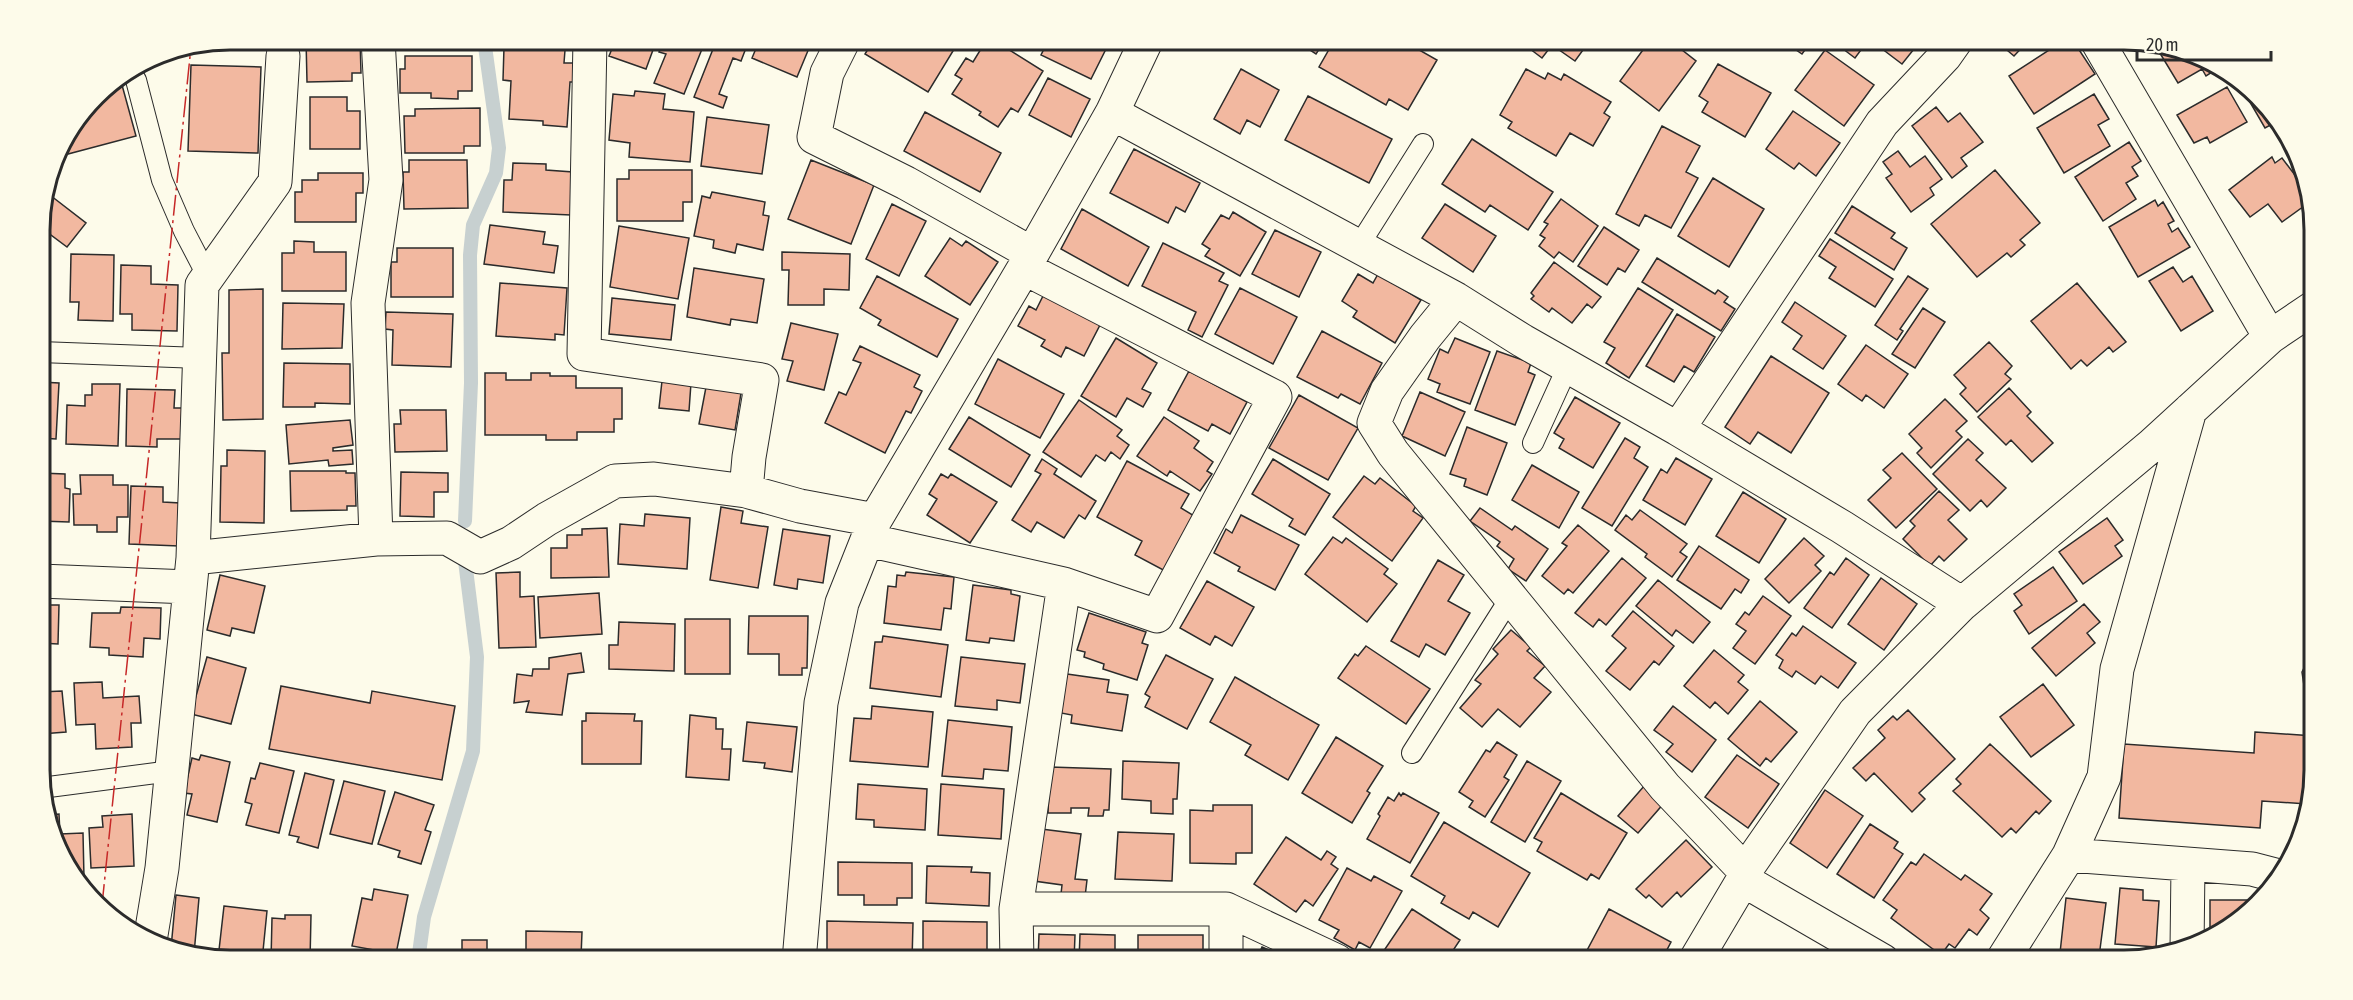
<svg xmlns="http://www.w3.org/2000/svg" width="2353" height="1000" viewBox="0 0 2353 1000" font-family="'Asap Condensed',sans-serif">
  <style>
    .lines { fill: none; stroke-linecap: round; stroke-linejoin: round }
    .stream { stroke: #c7d0d0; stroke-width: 14 }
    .building { fill: #f2b8a0; stroke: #2b2b2b; stroke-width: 1.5 }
    .lane-casing { stroke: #2b2b2b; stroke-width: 22 }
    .street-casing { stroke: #2b2b2b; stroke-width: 35 }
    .lane { stroke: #fdfbea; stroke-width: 20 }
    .street { stroke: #fdfbea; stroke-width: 33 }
    .power { stroke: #c62828; stroke-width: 1.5; stroke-dasharray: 21 4.5 3 4.5; stroke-linecap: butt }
    .rim { fill: none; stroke: #2b2b2b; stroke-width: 3 }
  </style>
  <rect width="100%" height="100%" fill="#fdfbea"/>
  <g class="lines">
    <path class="stream" d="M465,521L471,383L470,255L473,225L496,173L499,148L484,39
      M418,961L424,917L473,751L477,657L464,553"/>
  </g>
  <path class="building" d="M306,39H360L361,73H352V81L307,82Z
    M400,39H465H455V43H400Z
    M616,39H657L646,69L609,56Z
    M664,39H706L684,94L654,83L666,54L659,52Z
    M717,39L746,48L741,61L733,58L719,94L727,97L723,108L694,97Z
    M760,39H806L812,41L797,77L752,58Z
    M874,39H933L953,51L928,92L865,54Z
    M987,39H992L1043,71L1018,112L1011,108L998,127L979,115L981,112L952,94L962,79L955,75L966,58L973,62Z
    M1049,39H1111L1091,79L1041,55Z
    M1293,39H1326L1316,54Z
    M1335,39H1400L1437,60L1408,110L1389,99L1386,105L1319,67Z
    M1517,39H1591L1575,61L1552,45L1542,58Z
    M1651,39H1668L1696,61L1659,111L1620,81Z
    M1776,39H1813L1802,54L1783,41L1782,43Z
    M1830,39H1922L1902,64L1869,39L1855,58Z
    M1994,39H2030L2014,56Z
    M2031,39H2051L2042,50Z
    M2066,39H2072L2095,74L2034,114L2009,76Z
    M2155,45L2196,53L2217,69L2206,76L2202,69L2178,83Z
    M504,47L565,50L564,63H575L574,82H570L567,127L543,125V121L509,119L511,81L503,80Z
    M1825,50L1874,85L1844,126L1795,90Z
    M405,56H472V91H458V99L431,98V93H400V69H405Z
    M1718,64L1771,93L1745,137L1702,112L1708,102L1699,96Z
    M191,65L261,67L258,153L188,151Z
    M1241,69L1279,90L1260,127L1247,120L1240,134L1214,119Z
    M1526,69L1545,79L1548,73L1561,80L1564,74L1611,102L1604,113L1610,117L1593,146L1570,133L1556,156L1508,128L1512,122L1500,115Z
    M1048,78L1090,99L1071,137L1029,115Z
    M122,85L136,136L68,154L67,148L57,151L59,146L100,91Z
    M2227,87L2247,122L2210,143L2207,137L2194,143L2177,115Z
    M2243,90L2275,114L2278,121L2265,128Z
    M635,91L665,94L663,109L694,112L690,162L629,157L630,143L609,140L613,94L634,96Z
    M2094,94L2109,119L2098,125L2110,146L2064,173L2037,128Z
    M1308,96L1392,139L1369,183L1285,140Z
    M310,97H347V111H360V149H310Z
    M1936,107L1948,122L1960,113L1983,142L1961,158L1967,166L1952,178L1912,126Z
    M480,108V146H464V153H405L404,116H415V109Z
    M1793,111L1840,143L1816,176L1799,163L1794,169L1766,149Z
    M925,112L1001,153L980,192L904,151Z
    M707,117L769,125L762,174L701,166Z
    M1662,126L1700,146L1686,172L1698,178L1671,228L1645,215L1639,226L1616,214Z
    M1472,139L1553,192L1528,230L1490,205L1485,212L1442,184Z
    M2129,142L2141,161L2132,167L2138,176L2126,183L2136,199L2103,221L2075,177Z
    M1134,149L1200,183L1185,212L1176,207L1168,223L1110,193Z
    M1898,151L1910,167L1925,156L1942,179L1930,188L1934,195L1911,212L1886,178L1892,174L1883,162Z
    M2272,157L2275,163L2282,158L2307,191L2311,201L2282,222L2268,204L2250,217L2229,190Z
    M409,160H467L468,208L404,209L403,172H409Z
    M811,160L874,185L851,244L788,219Z
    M513,163L546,164V170L573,172L571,215L503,212L504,180H512Z
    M629,170H692V202H683V221H617V179H629Z
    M1995,170L2040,223L2020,240L2025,245L2011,257L2007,253L1977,277L1931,224Z
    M318,173H363V193H356V222H295V192H302V180H318Z
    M1713,178L1764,209L1729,267L1678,236Z
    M46,192L86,223L67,247L39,226V217Z
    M712,192L765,202L763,215L769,216L763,250L737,244L735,253L713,248L714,240L694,236L702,196L710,198Z
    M1561,199L1598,226L1573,262L1559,252L1554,258L1539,246L1545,238L1540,235L1548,224L1544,222Z
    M2155,200L2158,206L2163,202L2174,221L2168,224L2172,232L2178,228L2190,247L2138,277L2109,227Z
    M892,204L926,221L899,276L866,259Z
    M1445,204L1496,236L1473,272L1422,238Z
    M1852,206L1895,233L1891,238L1907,248L1894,270L1835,233Z
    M1082,209L1149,247L1128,286L1061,249Z
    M1233,212L1266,232L1240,276L1205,256L1210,249L1202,244L1221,215L1229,219Z
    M490,225L545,232L543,244L558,246L554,273L484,264Z
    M619,226L689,238L678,299L610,287Z
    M1604,227L1639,250L1625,272L1618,268L1607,285L1578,266Z
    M1275,230L1321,252L1299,297L1252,274Z
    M950,238L962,246L966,241L998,262L970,305L925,276Z
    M1830,239L1893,279L1875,307L1829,278L1836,267L1819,256Z
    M294,241L314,242V252H346V291H282V253H294Z
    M1163,243L1224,273L1219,281L1228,285L1202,337L1188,330L1196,312L1142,286Z
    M397,248H453V297H391V262H397Z
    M782,252L850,254L849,290L824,289V305H788L789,270H782Z
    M71,254L114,255L113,321L78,320L79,302H70Z
    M1657,258L1715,294L1718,290L1728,297L1724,302L1735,309L1721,331L1642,282Z
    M1554,262L1601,297L1592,308L1587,304L1572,323L1552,308L1549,312L1531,299L1534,296L1531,293Z
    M121,265L151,266V284L178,285L177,331L132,330V314H120Z
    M2173,267L2183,282L2192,276L2213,311L2181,331L2149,281Z
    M694,268L764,279L757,323L731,319L730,325L687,317Z
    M1358,274L1373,283L1378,274L1421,300L1395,343L1353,317L1357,311L1342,301Z
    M877,276L958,319L937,357L878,325L881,320L860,308Z
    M1908,276L1928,289L1900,329L1903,331L1897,340L1875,325Z
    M500,283L567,288L564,335L555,334V340L496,336Z
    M2077,283L2126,342L2113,352L2109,347L2087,366L2081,360L2071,369L2031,321Z
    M1240,288L1297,317L1273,364L1215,334Z
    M1638,288L1673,310L1629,378L1606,363L1615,348L1604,342Z
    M263,289V419L223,420L222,353H229V290Z
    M1044,294L1101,323L1084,356L1066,347L1061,357L1041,346L1045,340L1018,326L1029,306L1036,310Z
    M612,298L675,305L671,340L609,334Z
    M1795,302L1846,336L1823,369L1793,349L1802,336L1782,322Z
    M283,303L344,304L342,348L282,349Z
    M1923,308L1945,322L1915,368L1892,354Z
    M386,312L453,314L451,367L392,365L393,330L385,329Z
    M1677,314L1715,337L1694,372L1684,366L1674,382L1646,366Z
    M791,323L838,334L824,390L787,381L793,361L782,359Z
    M1322,331L1382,363L1360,404L1341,394L1338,398L1297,377Z
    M1116,338L1157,363L1142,389L1151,393L1143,407L1127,398L1116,417L1081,396Z
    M1455,338L1490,352L1470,404L1437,392L1440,384L1428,379L1440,349L1448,353Z
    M1989,342L2012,366L2005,374L2011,379L1977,412L1960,394L1966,388L1954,375Z
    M1866,345L1908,374L1884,408L1866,395L1862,401L1838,384Z
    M860,346L920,375L914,387L922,391L911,413L906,411L885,453L825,423L839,392L846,395L861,363L853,360Z
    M1497,351L1531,363L1528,372L1535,375L1515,425L1475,410Z
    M1771,356L1829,393L1791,453L1758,432L1750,444L1725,427Z
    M998,359L1064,394L1040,438L975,404Z
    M284,363L350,364V404L315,403V407H283Z
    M1189,371L1247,402L1230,434L1212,424L1208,431L1168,410Z
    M485,373H506V380H531V373H550V376H576V388H622V419H614V432H577V440H546V435H485Z
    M662,381L691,383L689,411L659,408Z
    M40,382L59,383L56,439L40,438Z
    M92,384H120L118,446L66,444L67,405L85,406V395H92Z
    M706,387L741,393L735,430L699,424Z
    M2009,388L2031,412L2027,416L2053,443L2032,462L2011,440L2006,445L1978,417Z
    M127,389L175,390L174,408H182V439H157V447L126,446Z
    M1420,392L1465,412L1445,456L1402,436Z
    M1299,395L1358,428L1328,480L1269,448Z
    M1575,397L1620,423L1593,468L1559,448L1564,439L1554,433Z
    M1945,399L1967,421L1956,431L1962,437L1931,468L1917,453L1922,448L1909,434Z
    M1079,400L1122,430L1117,436L1129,445L1120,459L1111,452L1105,461L1096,455L1081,477L1043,452Z
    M400,410H446L447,451L395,452L394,424H401Z
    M969,417L1030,455L1011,487L949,449Z
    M1164,417L1199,441L1194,448L1213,462L1207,471L1212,474L1200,491L1170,471L1167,476L1137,456Z
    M350,420L353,445L333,448V451L352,450L353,464L329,466L328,460L289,464L286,425Z
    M1467,427L1507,443L1487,495L1464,486L1466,479L1450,474Z
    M1625,438L1640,447L1634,458L1648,467L1612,526L1582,508Z
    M1968,439L1983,453L1976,460L2006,488L1987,507L1981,500L1970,511L1933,474Z
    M227,450L265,451L264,523L220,522L221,466H227Z
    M1902,453L1937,489L1896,528L1868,500L1891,478L1883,470Z
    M1676,458L1712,479L1685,525L1643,500L1661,469L1667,473Z
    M1042,459L1057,469L1054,474L1096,501L1085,519L1079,515L1064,538L1037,522L1031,532L1012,520L1041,474L1035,471Z
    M1273,459L1330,494L1305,535L1289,526L1293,519L1252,494Z
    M1127,461L1189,494L1181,508L1196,517L1167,572L1135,555L1142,541L1097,517Z
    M1532,465L1579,492L1559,528L1512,500Z
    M290,471H346V473H355L356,506H347V510L291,511Z
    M401,472L448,473V492H434V517L400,516Z
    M40,473L65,474V488L70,489L69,522L40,521Z
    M941,474L948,478L951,474L997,502L970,543L927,515L937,499L929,494Z
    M80,475H113V485H128V517H117V532H97V525H74L73,494H81Z
    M1364,476L1375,484L1380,478L1416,506L1413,511L1423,518L1392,561L1333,517Z
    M131,486L163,487V502L180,503L179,546L129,544Z
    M1939,491L1959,510L1948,520L1967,539L1944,561L1939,556L1930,566L1903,539L1915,526L1910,521Z
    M1743,492L1786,519L1759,563L1716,536Z
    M721,507L743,511L741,523L768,527L758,588L710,580Z
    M1480,508L1512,530L1515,526L1548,549L1526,581L1508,569L1514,559L1497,546L1500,542L1470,521Z
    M1640,510L1687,544L1680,552L1687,557L1672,577L1645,557L1647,554L1615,530L1626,515L1632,520Z
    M645,514L690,518L687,569L618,564L620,524L644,526Z
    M1241,515L1299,545L1275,590L1238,571L1240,567L1214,553L1226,529L1232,533Z
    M2107,518L2123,540L2115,546L2122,556L2083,584L2059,552Z
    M1578,525L1609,551L1573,593L1568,589L1564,594L1542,576L1567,546L1562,543Z
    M607,528L609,577L551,578V548H567V535H582V529Z
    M783,529L830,536L823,583L798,579L797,589L774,585Z
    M1333,537L1342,543L1346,538L1388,569L1384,574L1397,584L1367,622L1305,574Z
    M1804,538L1824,556L1815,565L1821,571L1789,603L1765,579Z
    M1699,546L1749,580L1741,593L1735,589L1721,609L1677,580Z
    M1622,558L1646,578L1606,625L1599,619L1593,627L1575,613Z
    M1846,558L1869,575L1832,628L1804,608L1830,572L1834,575Z
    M1438,560L1464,575L1448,601L1470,613L1445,655L1426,644L1419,657L1391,641Z
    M2053,567L2077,601L2029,634L2014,611L2022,605L2014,594Z
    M520,572V597L534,596L536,647L499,648L496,573Z
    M906,572L954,577L951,609L944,608L941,630L884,623L888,586L896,587L897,575L905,576Z
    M220,575L265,586L254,633L232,628L230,636L207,630Z
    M1881,578L1917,604L1884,650L1848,624Z
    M1658,580L1710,622L1693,643L1676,630L1672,636L1636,606Z
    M1207,581L1254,607L1232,646L1215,636L1210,645L1180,628Z
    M973,585L1011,590V594L1020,596L1014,641L990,638L989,643L966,640Z
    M599,593L602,634L540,638L538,597Z
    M1763,596L1791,616L1755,664L1733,648L1746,631L1736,624L1745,612L1749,615Z
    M2084,604L2100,622L2087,633L2095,643L2056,676L2032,648Z
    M40,605H59L58,644L40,643Z
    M121,607L161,608L160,639L144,638L143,657L109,655V648L90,647L92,613H120Z
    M1633,611L1674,646L1659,665L1654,661L1630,690L1606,671L1626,648L1612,636Z
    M1089,613L1146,632L1142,643L1148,645L1137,680L1103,669L1104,664L1084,657L1085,652L1077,650Z
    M749,616H808L807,668H802V675H779V654H748Z
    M685,619H730V674H685Z
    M619,622L675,624L674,671L609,669V645H618Z
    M1803,626L1856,663L1838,688L1821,676L1815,684L1796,671L1792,677L1779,668L1783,660L1776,655L1792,633L1796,636Z
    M1511,630L1531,647L1527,651L1545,666L1534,678L1551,692L1520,727L1498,709L1482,727L1460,708L1481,684L1475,680L1498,654L1493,649Z
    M883,636L948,645L941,697L870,688L875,642H882Z
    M1366,646L1430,689L1406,724L1338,678L1355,654L1358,656Z
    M2314,647V702L2306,699L2302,672Z
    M1714,650L1744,675L1738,682L1748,690L1728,714L1715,702L1710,708L1684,686Z
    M581,653L584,672L568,674L562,715L526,712L529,701L514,703L517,674L532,676L533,669H549V658Z
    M1166,655L1213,679L1187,729L1145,707L1150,697L1145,694Z
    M207,657L246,668L231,724L191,714Z
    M961,657L1025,664L1020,703L997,700V710L955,706Z
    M1067,674L1109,680L1107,692L1128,695L1122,731L1071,723L1072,715L1061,713Z
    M1235,677L1319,725L1288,780L1245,755L1251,745L1210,722Z
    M102,682L103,698L139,696L141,723H131L132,747L96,749L95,724L76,725L74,683Z
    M2043,684L2074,725L2031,757L2000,717Z
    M281,686L370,703L372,691L455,706L442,780L269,749Z
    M62,691L66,732L41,734L40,692Z
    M1760,701L1797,732L1771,762L1766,758L1760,766L1728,739Z
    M872,706L933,712L928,767L850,761L854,718L871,719Z
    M1673,706L1716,740L1692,772L1666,752L1673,744L1654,730Z
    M1908,710L1955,759L1919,793L1925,799L1912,812L1874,773L1866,781L1853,768L1885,738L1878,730L1893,716L1897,720Z
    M586,713L635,714L634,721H642L641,764H582V721H586Z
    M690,715L716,718V729H723L722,749H731L729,780L686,777Z
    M948,720L1012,727L1008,771L984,769L983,779L942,776Z
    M747,722L797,727L792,772L764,768L765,763L743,761Z
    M2255,732L2314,736V771L2307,804L2262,801L2260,828L2119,818L2124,744L2254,753Z
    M1336,737L1383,766L1367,791L1370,793L1352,823L1302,793Z
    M1497,742L1517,755L1504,777L1509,780L1485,817L1469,807L1473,801L1459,792L1486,750L1490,752Z
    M1990,744L2051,801L2039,814L2036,811L2016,833L2011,828L2002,837L1953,791L1961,784L1956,779Z
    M201,755L230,762L217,822L187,815L192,794L184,793L192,758L199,760Z
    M1737,755L1779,784L1748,828L1705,797Z
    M1123,761L1179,763L1177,799H1173V814L1151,813V801L1122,799Z
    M1527,761L1561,781L1525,842L1491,822Z
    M260,763L294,771L279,833L246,825L252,804L245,802L251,778L255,779Z
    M1050,767L1111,769L1109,810H1104L1103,816H1088L1089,808H1071V813H1048Z
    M305,773L334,780L318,848L297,842L299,837L289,835Z
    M344,781L385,791L372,844L330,834Z
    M858,784L927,789L925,830L874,827V820L856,819Z
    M941,784L1004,789L1001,839L938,835Z
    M1645,785L1665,802L1638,833L1618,816Z
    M1825,790L1863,816L1827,868L1790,843Z
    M395,792L434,805L425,830L431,832L421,864L398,857L400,851L378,844Z
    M1399,793L1401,796L1403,793L1439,813L1410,863L1367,839L1380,816L1378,814L1388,797L1394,801Z
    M1561,793L1627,833L1599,879L1591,874L1587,880L1537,851L1542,842L1534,838Z
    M1213,805H1252V853H1236V864L1190,863V810L1213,811Z
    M59,814L60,834L83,833L84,878L75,879L49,815Z
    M132,814L134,866L91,868L89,828L103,827L102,816Z
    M1444,822L1530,873L1498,927L1473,912L1469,919L1441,903L1445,896L1411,876Z
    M1870,824L1898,842L1894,848L1903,854L1874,898L1837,874Z
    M1041,829L1081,834L1075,879L1087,880L1085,897L1061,894L1062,885L1034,881Z
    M1118,832L1174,834L1172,881L1115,879Z
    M1286,837L1321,860L1327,851L1336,857L1331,864L1338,869L1313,906L1305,900L1296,912L1254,884Z
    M1686,840L1712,867L1681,897L1677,892L1662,907L1649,895L1646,898L1636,889Z
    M1924,854L1961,880L1965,875L1992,894L1980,910L1989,918L1977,935L1969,929L1955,948L1949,944L1941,955L1891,918L1897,910L1883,900L1911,862L1916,865Z
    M838,862L912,863V898H897V905H864V895H838Z
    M927,866L972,867L971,872L990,873L989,906L926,903Z
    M1347,868L1371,881L1374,876L1402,891L1370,948L1359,942L1355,950L1334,938L1339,930L1319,920Z
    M2120,888L2143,890V900L2159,901L2156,947L2115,944Z
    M374,889L408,895L396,954L352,946L362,898L372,900Z
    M176,895L199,898L194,954L166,948H171Z
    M2066,898L2106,903L2099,957L2060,953Z
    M2210,900H2255L2239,922L2210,937Z
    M224,906L267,911L262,961H230L218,959Z
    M1412,909L1460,940L1446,961H1403L1385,949Z
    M1609,909L1671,942L1661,961H1593L1584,956Z
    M285,915H311L310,961H271L272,918L285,919Z
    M827,921L913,923L912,961L827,960Z
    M923,921L987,922V961H923Z
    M526,931L582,932L581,957H563V961H526Z
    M1039,934L1075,935L1074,961H1038Z
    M1080,934L1115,935V961H1079Z
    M1138,935H1203V961H1138Z
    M462,940H487V954L504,955V961H442V952L462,953Z
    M1262,947L1294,961H1256Z"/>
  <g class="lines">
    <defs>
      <path id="lane" d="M136,80L162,180L184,231L208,277
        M1358,247L1423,144
        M40,352L200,358
        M1533,443L1568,366
        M1412,753L1511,597
        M41,788L171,771"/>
      <path id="street" d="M590,39L584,354L762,380L749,457L746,491
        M844,39L827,73L814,137L906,183L1031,253
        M2096,39L2270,337
        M1112,113L1456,299L1523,341L1678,429L1842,527L1962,604
        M1456,299L1425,337L1387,391L1374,423L1393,453L1665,787L1745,871
        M1678,429L1882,123L1945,56L1957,39
        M376,539L368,303L386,180L378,39
        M867,540L1064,584L1157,616L1275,397L1024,268
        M193,558L376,539L447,538L480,557L511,543L547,519L615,481L654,479L746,491L800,506L875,520
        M40,581L189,587
        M2069,855L2252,869L2275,875
        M1743,880L1883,961
        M1016,909H1226L1337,961
        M1226,909V961
        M150,941L162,868L193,558L202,285L275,182L283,56
        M2187,949L2188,865
        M799,961L821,703L842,603L875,520L1024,268L1112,113L1147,39
        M1017,961L1016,909L1064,584
        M1695,961L1743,880L1745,871L1855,712L1962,604L2152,445L2270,337L2313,308
        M2002,961L2069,855L2104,777L2117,669L2190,410"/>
    </defs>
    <use href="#lane" class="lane-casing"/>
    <use href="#street" class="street-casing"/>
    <use href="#lane" class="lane"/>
    <use href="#street" class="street"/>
    <path class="power" d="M102,905L191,47"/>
  </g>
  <path d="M0 0H2353V1000H0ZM230 50H2124A180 180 0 0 1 2304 230V770A180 180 0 0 1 2124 950H230A180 180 0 0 1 50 770V230A180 180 0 0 1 230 50Z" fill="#fdfbea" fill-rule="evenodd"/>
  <path class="rim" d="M230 50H2124A180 180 0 0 1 2304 230V770A180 180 0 0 1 2124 950H230A180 180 0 0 1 50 770V230A180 180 0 0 1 230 50Z"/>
  <path d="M2137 51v9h134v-9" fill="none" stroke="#2b2b2b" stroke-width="3"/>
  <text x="2146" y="51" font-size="18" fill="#2b2b2b" stroke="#fdfbea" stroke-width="4.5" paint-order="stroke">20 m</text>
</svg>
